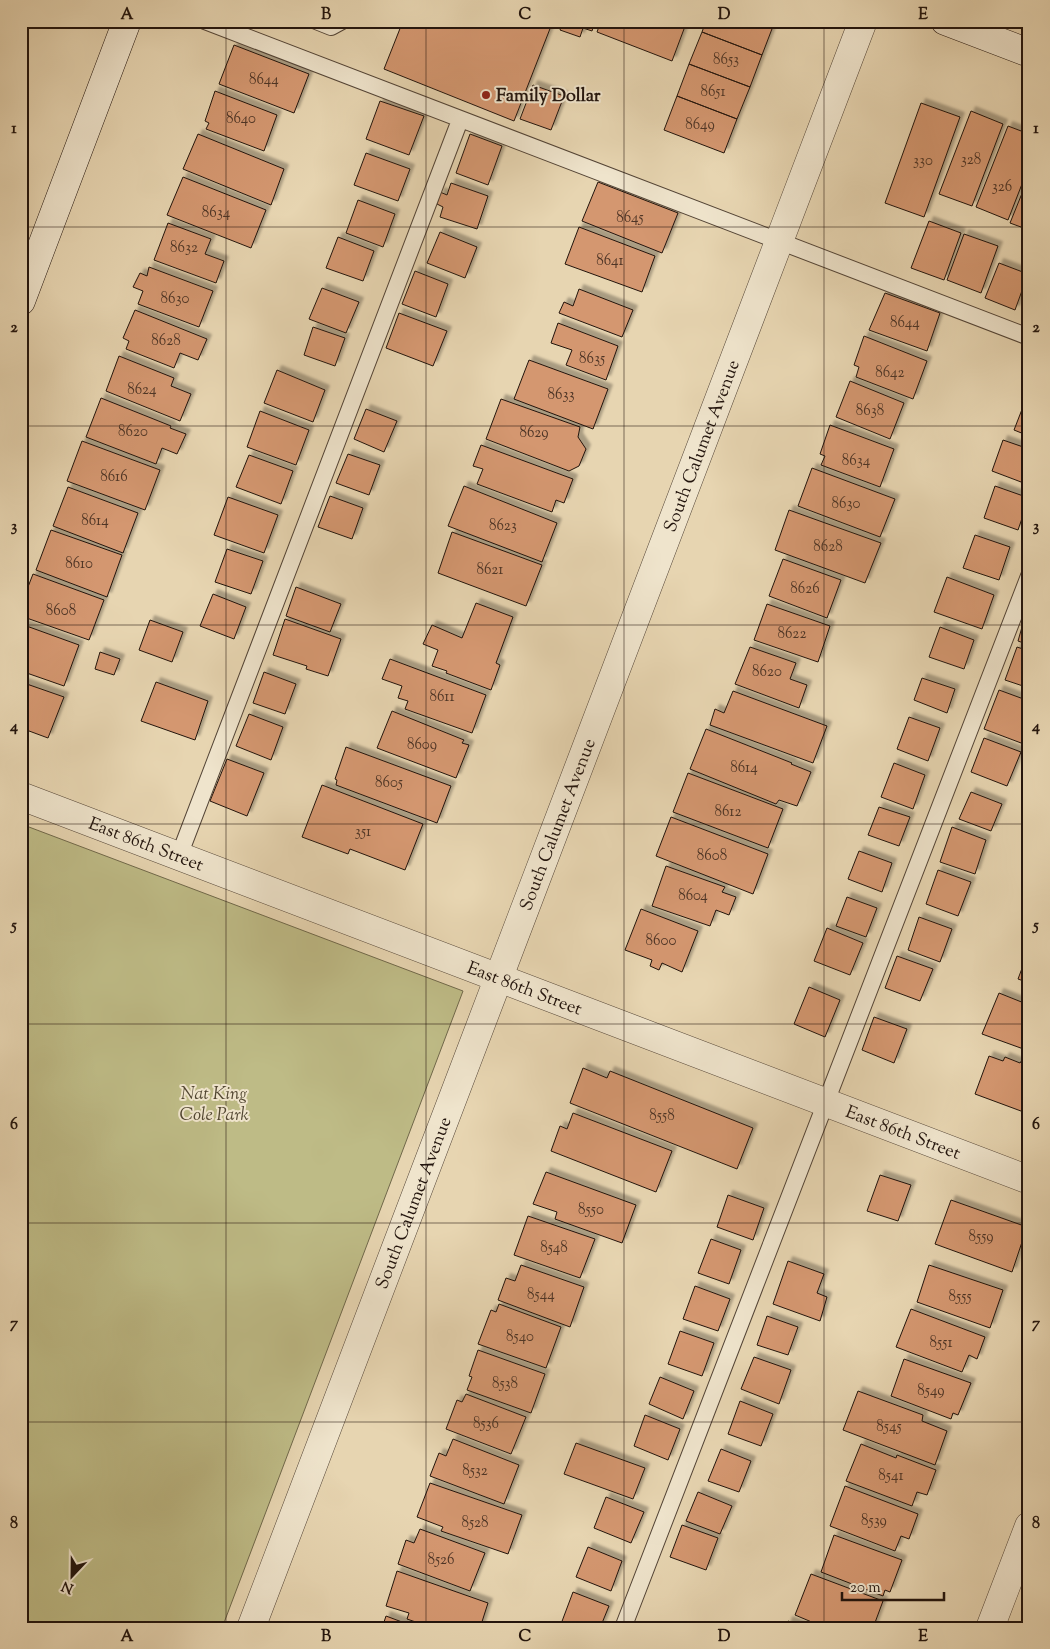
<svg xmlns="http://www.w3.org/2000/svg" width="1050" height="1649" viewBox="0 0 1050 1649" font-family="'Sorts Mill Goudy',serif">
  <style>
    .green { fill: #bebb86; stroke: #70684a }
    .building { fill: #d49770; stroke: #22140d; filter: url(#shadow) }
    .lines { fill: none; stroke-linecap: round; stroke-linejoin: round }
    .lane-casing { stroke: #534436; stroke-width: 18 }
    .street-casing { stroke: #534436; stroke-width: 29 }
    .secondary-casing { stroke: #22140d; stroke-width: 29 }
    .lane { stroke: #efe4cc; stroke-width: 16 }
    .street { stroke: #efe4cc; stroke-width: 28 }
    .secondary { stroke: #efe4cc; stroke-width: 28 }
    .grid { fill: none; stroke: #22140d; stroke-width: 1; stroke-opacity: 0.55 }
    .poi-dot { fill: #8f2418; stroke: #efe4cc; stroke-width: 2 }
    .labels { text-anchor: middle; stroke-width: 4; stroke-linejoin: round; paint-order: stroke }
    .number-label { font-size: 15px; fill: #4e3526 }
    .poi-label { font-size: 18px; font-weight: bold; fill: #22140d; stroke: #efe4cc; text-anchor: start }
    .street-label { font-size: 18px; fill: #22140d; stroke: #efe4cc }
    .park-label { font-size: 18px; font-style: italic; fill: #514631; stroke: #efe4cc }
    .neatline { fill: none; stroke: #22140d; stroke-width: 2 }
    .grid-label { font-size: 16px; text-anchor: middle; font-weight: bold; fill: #22140d }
  </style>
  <defs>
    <filter id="shadow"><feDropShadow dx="4.5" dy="-4.5" stdDeviation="1" flood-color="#0004"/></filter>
  </defs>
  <rect width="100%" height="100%" fill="#e7d5b1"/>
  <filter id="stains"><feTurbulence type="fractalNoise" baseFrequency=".004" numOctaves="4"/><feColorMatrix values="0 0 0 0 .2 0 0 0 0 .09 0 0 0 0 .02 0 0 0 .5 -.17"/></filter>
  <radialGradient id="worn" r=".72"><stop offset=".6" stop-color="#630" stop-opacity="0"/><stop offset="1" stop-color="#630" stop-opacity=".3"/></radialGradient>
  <path class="green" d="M21,824L463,991L222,1628H21Z"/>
  <path class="building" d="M403,21H553L514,121L384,69Z
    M563,21H595L592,31L583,28L580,37L560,30Z
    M601,21H687L672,61L597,32Z
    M706,21H775L762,55L702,32Z
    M702,32L762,55L750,87L689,64Z
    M234,45L309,74L294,113L219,84Z
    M689,64L750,87L737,119L677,96Z
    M533,85L564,96L551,130L520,119Z
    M215,91L277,115L264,151L206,129L209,123L205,121Z
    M677,96L737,119L724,153L664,130Z
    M380,101L424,116L409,155L366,139Z
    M921,103L960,117L924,217L885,203Z
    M971,111L1003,124L972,206L939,194Z
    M1008,126L1029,134V166L1008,220L976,207Z
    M198,134L284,169L271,205L183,169Z
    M470,134L502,146L488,185L456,173Z
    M366,153L410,169L398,201L354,185Z
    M1029,176V230L1010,223Z
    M183,177L266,210L251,248L167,215Z
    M598,182L678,213L662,253L582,221Z
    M451,183L488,196L477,229L440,217L443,207L437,204L440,192L447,195Z
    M358,200L395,214L383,247L346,233Z
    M929,221L961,233L944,280L911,268Z
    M168,223L211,239L205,254L224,261L216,283L154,260Z
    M579,227L655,256L642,292L565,264Z
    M440,232L477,247L465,278L427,263Z
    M964,234L998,246L981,293L947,280Z
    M338,237L374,251L363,281L326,268Z
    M999,263L1028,274L1015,310L985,298Z
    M149,267L213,291L199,327L138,304L143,291L133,287L140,273L147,276Z
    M415,271L448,284L436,317L402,304Z
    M322,288L359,302L346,333L309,319Z
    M579,289L633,310L622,337L559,313L564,302L573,306Z
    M885,293L940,313L927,351L869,330Z
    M135,310L207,339L198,360L180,353L174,368L126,349L129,341L123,338Z
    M399,313L447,331L433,366L386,348Z
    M558,323L618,346L606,380L566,365L572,350L551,343Z
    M313,327L345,338L335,366L304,355Z
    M864,336L927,361L913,399L856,377L859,367L854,365Z
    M119,356L174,378L171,386L191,394L180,421L106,391Z
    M529,360L608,389L593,429L514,399Z
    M277,370L325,390L313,422L264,403Z
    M850,381L904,403L890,439L836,417Z
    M101,398L171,426L170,428L186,434L177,454L162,448L156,464L86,437Z
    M501,399L580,427L578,437L586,449L579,466L569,471L486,439Z
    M1026,399L1029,400V436L1014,430Z
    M366,409L397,421L384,452L354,439Z
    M260,411L309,430L296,465L247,447Z
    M830,425L894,449L880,487L821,465L825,456L820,454Z
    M1003,440L1029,449V485L992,471Z
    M82,441L160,470L145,510L67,481Z
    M481,445L573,479L564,503L556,500L552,512L477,484L483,469L473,466Z
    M348,454L380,465L369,495L336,483Z
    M249,455L293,471L281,504L236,487Z
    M812,468L895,499L880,537L798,506Z
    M464,486L557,523L542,562L448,526Z
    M995,486L1029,498L1018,530L984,518Z
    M68,487L138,513L123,553L53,526Z
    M330,496L363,508L352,539L318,527Z
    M228,497L278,515L264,553L214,535Z
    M789,510L881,543L865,583L775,550Z
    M51,530L122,555L107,597L36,570Z
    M452,532L542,565L526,606L438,573Z
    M975,535L1010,547L999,580L963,568Z
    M227,549L263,561L251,594L215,582Z
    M783,559L841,580L827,618L769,596Z
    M33,574L104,600L89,640L21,616V605Z
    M947,577L994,595L982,629L934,612Z
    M296,587L341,604L330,632L286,616Z
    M213,594L246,607L234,639L200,626Z
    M476,603L513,617L496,663L500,665L491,690L446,673L447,671L432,666L438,650L423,644L432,625L462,638Z
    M767,604L830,626L818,662L754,640Z
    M1028,606L1029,607V645L1018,641Z
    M285,619L341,639L328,676L306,669L307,666L273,655Z
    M150,620L183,632L172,662L139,650Z
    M21,624L79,645L64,686L21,671Z
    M940,627L974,640L964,669L929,657Z
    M750,647L796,663L790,679L807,685L799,708L735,684Z
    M1017,647L1029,651V688L1005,680Z
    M100,652L120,659L114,675L95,669Z
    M390,659L486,695L472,733L405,709L408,701L398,698L402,686L382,679Z
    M264,672L296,684L285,714L253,703Z
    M922,678L955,689L947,713L914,700Z
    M21,682L64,697L48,738L21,728Z
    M156,682L208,701L195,740L141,721Z
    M999,690L1029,701V746L984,729Z
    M733,691L827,726L813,763L710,725L715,709L724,713Z
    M392,711L464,740L462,743L469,745L456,778L377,748Z
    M249,714L283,727L271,760L236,746Z
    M909,717L940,728L928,761L897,749Z
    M706,729L792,763L791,764L811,772L797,806L779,800L776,804L690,769Z
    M984,738L1021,752L1007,786L971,772Z
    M346,747L451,786L437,823L336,785L337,780L335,779Z
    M227,759L264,773L247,816L210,801Z
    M894,763L925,775L913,809L881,797Z
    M688,773L783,809L768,848L673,812Z
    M322,785L423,824L405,870L350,849L348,854L302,837Z
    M971,792L1002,804L991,831L959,819Z
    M879,807L910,817L899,846L868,835Z
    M671,817L768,854L753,894L656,856Z
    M952,827L986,840L975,874L940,862Z
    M859,851L892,863L882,892L848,879Z
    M666,866L725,887L722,892L736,897L729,915L716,910L710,926L652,906Z
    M938,870L971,882L958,916L926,904Z
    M847,897L877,908L866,937L836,926Z
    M641,909L698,931L682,972L662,963L659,970L650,966L652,960L625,950Z
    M919,917L952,929L940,962L908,950Z
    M827,928L863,943L850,975L814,961Z
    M1027,955L1029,956V983L1018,979Z
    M897,956L933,969L920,1001L885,988Z
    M809,987L840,1000L825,1037L794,1024Z
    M999,993L1029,1005V1051L982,1034Z
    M874,1017L907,1029L894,1063L862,1050Z
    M989,1056L1003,1061L1005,1057L1020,1063L1022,1060L1029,1063V1114L975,1094Z
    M583,1068L607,1078L610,1071L753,1128L737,1169L570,1103Z
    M573,1113L672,1151L656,1192L551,1151L560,1126L567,1129Z
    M546,1172L636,1205L622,1243L555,1219L557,1212L533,1204Z
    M880,1175L911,1185L898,1221L867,1211Z
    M728,1195L764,1208L753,1240L717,1227Z
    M951,1200L1027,1227L1012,1272L935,1244Z
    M528,1216L595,1239L580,1278L514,1255Z
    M711,1239L741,1250L729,1284L698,1273Z
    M788,1261L824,1274L817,1293L827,1297L820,1321L773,1304Z
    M521,1265L584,1287L570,1327L498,1300L506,1278L515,1281Z
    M929,1265L1003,1290L990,1328L917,1302Z
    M695,1286L730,1299L718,1331L683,1319Z
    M499,1304L561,1327L546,1368L478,1344L491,1310L496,1312Z
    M911,1309L985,1337L977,1359L969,1355L962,1372L896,1347Z
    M767,1316L798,1327L788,1355L757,1345Z
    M680,1331L714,1343L702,1376L668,1364Z
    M478,1350L545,1374L531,1413L467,1390L472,1377L469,1376Z
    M754,1357L791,1370L779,1404L741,1389Z
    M904,1359L971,1383L958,1415L953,1413L951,1419L891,1396Z
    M660,1377L694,1391L683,1419L649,1404Z
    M858,1391L923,1415L922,1421L947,1431L935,1465L843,1430Z
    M466,1394L526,1417L511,1454L446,1429L457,1400L462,1402Z
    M740,1401L773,1414L761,1446L728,1434Z
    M645,1415L680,1429L668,1460L634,1446Z
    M453,1439L519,1465L504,1504L430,1476L439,1453L446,1456Z
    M576,1443L645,1468L633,1499L564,1474Z
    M861,1444L896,1458L897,1455L936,1470L927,1495L917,1492L912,1506L846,1481Z
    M721,1449L751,1461L739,1492L708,1481Z
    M430,1483L522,1515L508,1554L441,1531L443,1527L417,1517Z
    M845,1486L918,1514L909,1539L901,1536L895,1551L830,1526Z
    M698,1492L732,1506L720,1534L686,1521Z
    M606,1497L644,1512L631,1543L594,1528Z
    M682,1525L718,1538L706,1570L670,1557Z
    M420,1529L485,1553L470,1591L398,1564L406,1540L414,1543Z
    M834,1535L902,1560L890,1592L885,1590L883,1596L821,1572Z
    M588,1547L622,1561L611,1591L576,1577Z
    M397,1571L488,1603L480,1628H433L407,1619L409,1613L386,1606Z
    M811,1574L883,1601L873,1628H826L795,1615Z
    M573,1592L609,1606L600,1628H572L561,1624Z
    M386,1616L418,1628H382Z
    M788,1621L808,1628H786Z"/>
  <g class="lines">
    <defs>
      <path id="lane" d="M205,21L1029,337
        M316,21L331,27L342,21
        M179,856L460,120
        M623,1628L1029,576"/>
      <g id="street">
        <path id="s1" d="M21,796L1029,1180"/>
        <path id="s2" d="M251,1628L863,21"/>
        <path d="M990,1628L1029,1526"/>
      </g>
      <path id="secondary" d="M945,21L1029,53
        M21,301L127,21"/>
    </defs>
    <use href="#lane" class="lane-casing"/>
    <use href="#street" class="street-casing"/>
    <use href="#secondary" class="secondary-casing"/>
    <use href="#lane" class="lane"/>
    <use href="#street" class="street"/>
    <use href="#secondary" class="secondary"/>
  </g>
  <path class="grid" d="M226,21V1628M426,21V1628M624,21V1628M824,21V1628M21,227H1029M21,426H1029M21,625H1029M21,824H1029M21,1024H1029M21,1223H1029M21,1422H1029"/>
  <circle class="poi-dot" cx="486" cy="95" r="5"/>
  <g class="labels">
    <g class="number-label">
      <text x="726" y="64">8653</text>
      <text x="264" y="84">8644</text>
      <text x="713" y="96">8651</text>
      <text x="241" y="123">8640</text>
      <text x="700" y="129">8649</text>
      <text x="971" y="164">328</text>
      <text x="923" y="165">330</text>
      <text x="1002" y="191">326</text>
      <text x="216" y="217">8634</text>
      <text x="630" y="222">8645</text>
      <text x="184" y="252">8632</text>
      <text x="610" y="265">8641</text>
      <text x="175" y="303">8630</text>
      <text x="905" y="327">8644</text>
      <text x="166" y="345">8628</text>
      <text x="592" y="363">8635</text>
      <text x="890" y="377">8642</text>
      <text x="142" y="394">8624</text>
      <text x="561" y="399">8633</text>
      <text x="870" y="415">8638</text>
      <text x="133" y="436">8620</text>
      <text x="534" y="437">8629</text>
      <text x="856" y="465">8634</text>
      <text x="114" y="481">8616</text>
      <text x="846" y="508">8630</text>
      <text x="95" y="525">8614</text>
      <text x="503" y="530">8623</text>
      <text x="828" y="551">8628</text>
      <text x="79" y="568">8610</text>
      <text x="490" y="574">8621</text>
      <text x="805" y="593">8626</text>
      <text x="61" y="615">8608</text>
      <text x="792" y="638">8622</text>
      <text x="767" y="676">8620</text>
      <text x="442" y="701">8611</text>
      <text x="422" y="749">8609</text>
      <text x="744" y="772">8614</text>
      <text x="389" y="787">8605</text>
      <text x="728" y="816">8612</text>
      <text x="363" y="836">351</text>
      <text x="712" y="860">8608</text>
      <text x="693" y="900">8604</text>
      <text x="661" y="945">8600</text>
      <text x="662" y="1120">8558</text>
      <text x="591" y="1214">8550</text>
      <text x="981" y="1241">8559</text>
      <text x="554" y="1252">8548</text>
      <text x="541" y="1299">8544</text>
      <text x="960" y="1301">8555</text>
      <text x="520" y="1341">8540</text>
      <text x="941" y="1347">8551</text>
      <text x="505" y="1388">8538</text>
      <text x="931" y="1395">8549</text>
      <text x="486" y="1428">8536</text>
      <text x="889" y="1431">8545</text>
      <text x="475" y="1475">8532</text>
      <text x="891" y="1480">8541</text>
      <text x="874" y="1525">8539</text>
      <text x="475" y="1527">8528</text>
      <text x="441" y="1564">8526</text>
    </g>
    <g class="poi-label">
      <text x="496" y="101">Family Dollar</text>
    </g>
    <g class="street-label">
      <text dy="6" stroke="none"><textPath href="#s2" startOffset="1265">South Calumet Avenue</textPath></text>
      <text dy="6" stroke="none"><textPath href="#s2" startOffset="860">South Calumet Avenue</textPath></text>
      <text dy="6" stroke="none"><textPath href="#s1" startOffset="134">East 86th Street</textPath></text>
      <text dy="6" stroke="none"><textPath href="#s1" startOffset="539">East 86th Street</textPath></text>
      <text dy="6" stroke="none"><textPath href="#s1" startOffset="944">East 86th Street</textPath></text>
      <text dy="6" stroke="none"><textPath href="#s2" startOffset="455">South Calumet Avenue</textPath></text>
    </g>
    <g class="park-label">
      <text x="214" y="1099">Nat King<tspan x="214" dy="21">Cole Park</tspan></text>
    </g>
  </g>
  <rect width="1050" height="1649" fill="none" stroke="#e7d5b1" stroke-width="55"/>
  <g transform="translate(72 1576) rotate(202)" stroke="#efe4cc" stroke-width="4" paint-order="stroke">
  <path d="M0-4L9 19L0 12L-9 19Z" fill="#22140d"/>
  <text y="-8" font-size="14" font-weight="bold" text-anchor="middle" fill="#22140d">N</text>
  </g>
  <path d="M842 1592v8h102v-8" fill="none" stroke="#22140d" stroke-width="2.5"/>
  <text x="850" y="1592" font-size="15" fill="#22140d" stroke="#efe4cc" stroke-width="4" paint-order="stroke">20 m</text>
  <rect x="28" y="28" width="994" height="1594" class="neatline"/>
  <g class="grid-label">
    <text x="127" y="19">A</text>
    <text x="326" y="19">B</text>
    <text x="525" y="19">C</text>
    <text x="724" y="19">D</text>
    <text x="923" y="19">E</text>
    <text x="14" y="133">1</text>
    <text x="1036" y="133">1</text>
    <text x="14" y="332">2</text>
    <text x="1036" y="332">2</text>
    <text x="14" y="531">3</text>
    <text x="1036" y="531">3</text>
    <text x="14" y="731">4</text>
    <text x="1036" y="731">4</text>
    <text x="14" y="930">5</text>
    <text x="1036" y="930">5</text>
    <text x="14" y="1129">6</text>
    <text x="1036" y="1129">6</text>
    <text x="14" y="1328">7</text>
    <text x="1036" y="1328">7</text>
    <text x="14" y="1528">8</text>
    <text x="1036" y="1528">8</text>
    <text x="127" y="1641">A</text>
    <text x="326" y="1641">B</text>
    <text x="525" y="1641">C</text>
    <text x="724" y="1641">D</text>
    <text x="923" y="1641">E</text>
  </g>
  <rect width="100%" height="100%" filter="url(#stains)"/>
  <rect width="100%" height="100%" fill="url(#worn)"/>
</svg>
